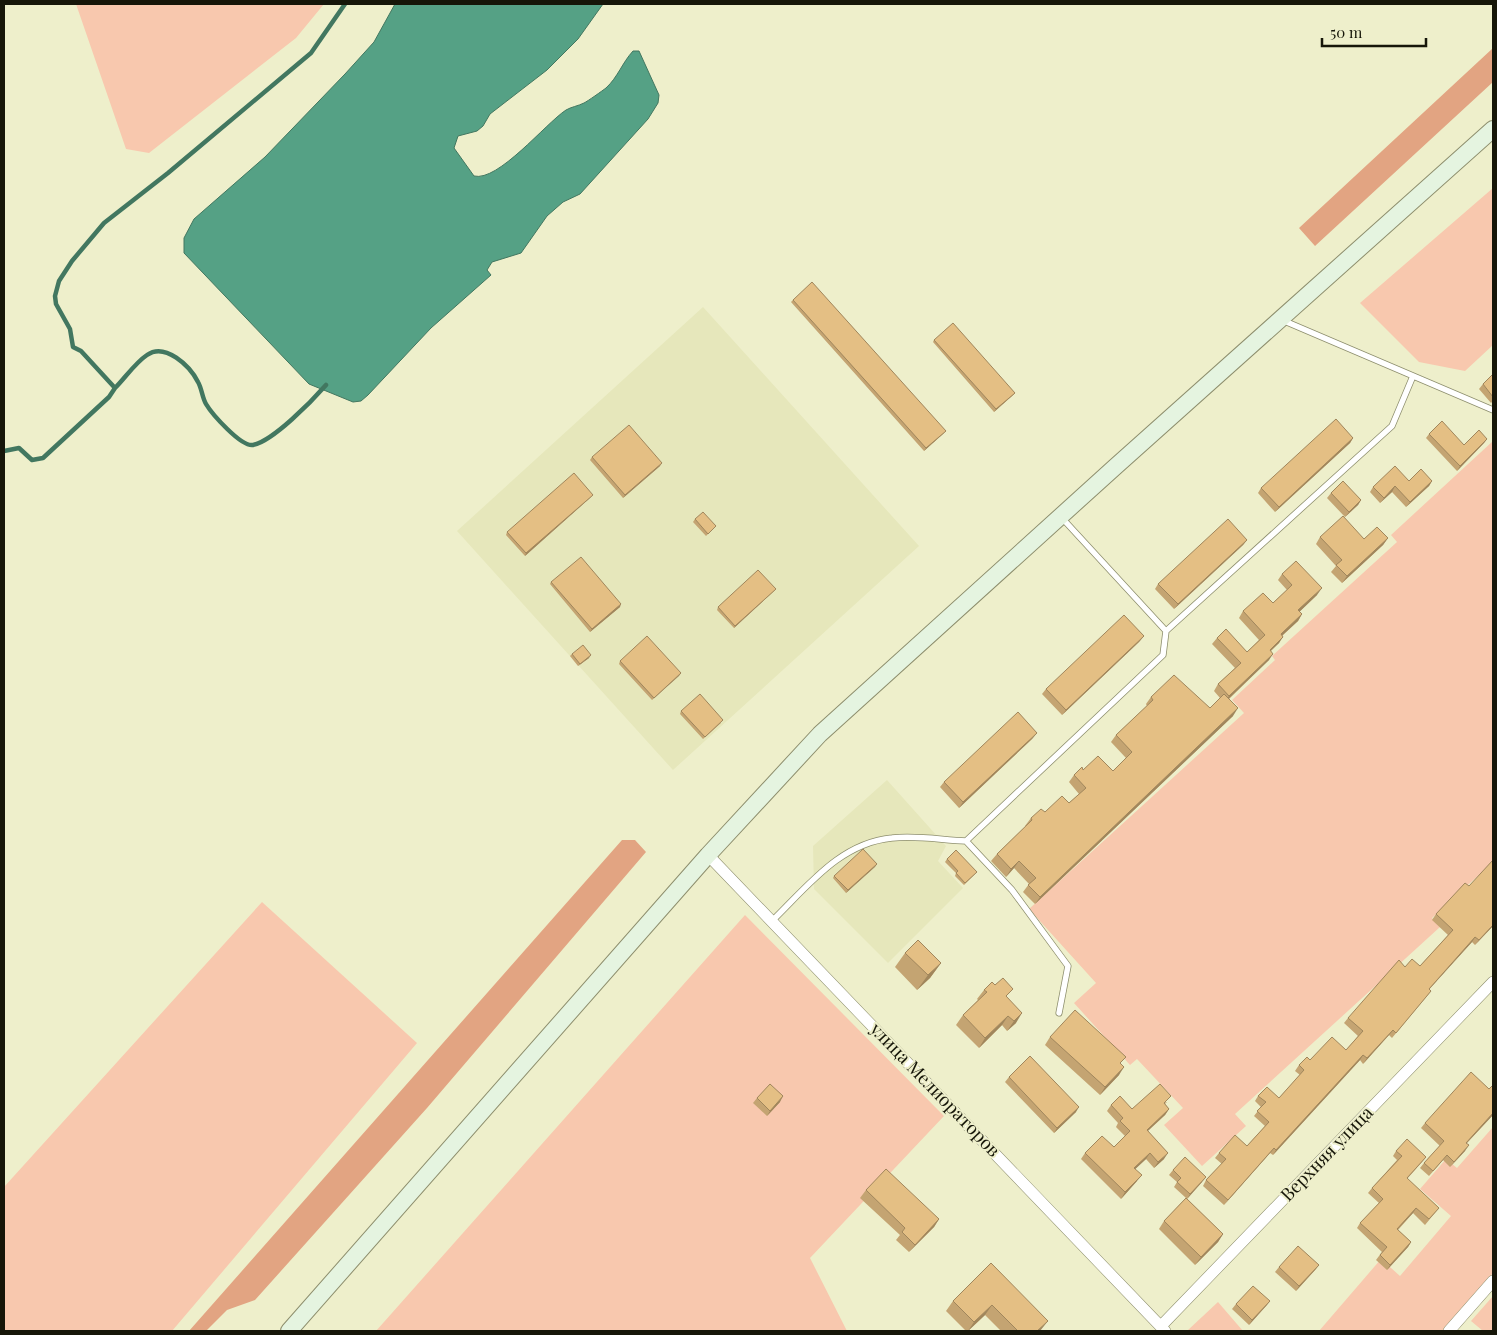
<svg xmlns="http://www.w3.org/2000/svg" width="1497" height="1335" viewBox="0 0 1497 1335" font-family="'Playfair Display',serif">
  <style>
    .built { fill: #e6e7bb }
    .green { fill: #f8c8ae }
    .forest { fill: #e2a482 }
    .water { fill: #55a185; stroke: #427760 }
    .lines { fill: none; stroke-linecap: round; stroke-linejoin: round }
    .stream { stroke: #427760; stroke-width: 4.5 }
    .service-casing { stroke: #8d8e6d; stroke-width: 7 }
    .minor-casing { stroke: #8d8e6d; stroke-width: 12 }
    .secondary-casing { stroke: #8d8e6d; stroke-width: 18 }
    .service { stroke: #fff; stroke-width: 5.5 }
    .minor { stroke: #fff; stroke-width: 11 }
    .secondary { stroke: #e5f4e0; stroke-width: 16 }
    .wall { fill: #c4a472 }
    .shaded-wall { fill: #a0865c }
    .building { fill: #e4bf84; stroke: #a0865c }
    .labels { text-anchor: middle; stroke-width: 4; stroke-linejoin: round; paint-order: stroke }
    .street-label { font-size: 18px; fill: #161609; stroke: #eeefcb }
  </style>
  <rect width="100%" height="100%" fill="#eeefcb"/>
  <path class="built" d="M703,307L919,546L673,770L457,531Z
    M887,780L946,846L938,861L963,888L888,963L814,889L813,846Z"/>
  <path class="green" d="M76,4H324L296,38L149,153L126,149Z
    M1493,188V345L1465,371L1419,362L1360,303Z
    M1493,441V862L1432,918L1440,927L1235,1114L1246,1126L1202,1166L1164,1125L1183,1108L1137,1059L1130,1065L1074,1003L1096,983L1029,909L1244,713L1232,700L1275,660L1272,656L1397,542L1391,535Z
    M262,902L417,1043L172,1331H4V1187Z
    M745,915L944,1116L810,1258L847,1331H376Z
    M1493,1127V1273L1442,1331H1319L1381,1259L1400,1276L1451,1216L1420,1189L1446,1159L1457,1168Z
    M1493,1296V1331H1483L1471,1321Z
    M1218,1302L1243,1331H1188V1330Z"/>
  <path class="forest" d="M1493,48V82L1315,246L1299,228Z
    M622,840H635L646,852L427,1108L255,1300L227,1310L206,1331H189Z"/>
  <path class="water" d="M395,4H603L578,39L547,70L490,114L483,126L477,131L458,136L454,148L474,176C498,182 545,124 566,110C571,107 578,106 584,103C588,101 602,91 606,88C618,77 622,63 633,51H639L659,95L658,103L648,119L580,194L563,202L547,216L521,253L492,262L487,270L491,275L431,328L368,395L361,401L353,402L309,384L184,253V238L194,219L265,157L345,74L374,42Z"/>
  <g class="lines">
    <path class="stream" d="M115,388C125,378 135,363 147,355C165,342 190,366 198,382C202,389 202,397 206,404C212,414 241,447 253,445C273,441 312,401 326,385
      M4,451L19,448L32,460L43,458L109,397L115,388L81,351L73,347L70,329L56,304L55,296L59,281L72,261L104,223L168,173L311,53L345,4"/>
    <defs>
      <path id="service" d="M1282,320L1493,410
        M1062,518L1166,631
        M966,841L1012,890L1068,966L1059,1013
        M772,921C808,886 840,843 892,838C916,835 942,840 966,841L1163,655L1166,631L1392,426L1413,376"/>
      <path id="minor" d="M708,855L1165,1331
        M1161,1326L1493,982
        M1449,1331L1493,1281"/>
      <path id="secondary" d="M289,1331L708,855L820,734L1115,467L1493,129"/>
    </defs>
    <use href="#service" class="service-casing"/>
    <use href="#minor" class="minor-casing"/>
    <use href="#secondary" class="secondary-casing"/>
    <use href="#service" class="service"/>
    <use href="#minor" class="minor"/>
    <use href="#secondary" class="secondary"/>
  </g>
  <path class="wall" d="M793,300L944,433L924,451L791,302Z
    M934,340L1015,393L1013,395L994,412L933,342Z
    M1493,374V401L1491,403L1479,389L1483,384Z
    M1429,434L1464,445L1487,439L1484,443L1457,471L1426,438Z
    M1353,438L1350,443L1275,512L1258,493L1261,488Z
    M592,457L660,466L623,498L590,460Z
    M1409,481H1432L1429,486L1406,507L1392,492L1380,503L1370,492L1373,487Z
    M1331,493L1361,500L1358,505L1345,517L1327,498Z
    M591,497L525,556L506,535L507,532Z
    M695,519L714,528L706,536L693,522Z
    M1320,537L1364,539L1388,538L1383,545L1342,583L1331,572L1336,566L1316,544Z
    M1247,540L1243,545L1174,609L1155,589L1158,584Z
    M1282,574L1317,595L1299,612L1302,614L1298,621L1282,636L1279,643L1271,651L1269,660L1229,699L1233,716L1035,904L1023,892L1029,884L1014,868L1006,877L991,861L997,854L1026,826H1025L1031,818L1069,803L1079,794L1069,782L1074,775L1083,770L1113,771L1126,758L1111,742L1116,735L1147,706L1146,704L1151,697L1210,708L1220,698L1214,691L1218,684L1235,668L1212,644L1217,638L1247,652L1259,640L1239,618L1243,611L1273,603L1287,590L1278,580Z
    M551,582L620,607L590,632L550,584Z
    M776,589L734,628L717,610L718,607Z
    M1140,641L1062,715L1042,694L1046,689Z
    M572,654L589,658L578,666L570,656Z
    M620,661L681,673L652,700L619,664Z
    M681,711L721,723L703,739L680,714Z
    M1033,738L959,808L940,787L944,782Z
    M947,859L975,874L964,885L955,876L956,873L945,862Z
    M877,864L846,893L833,878L834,876Z
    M1436,914L1493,926L1475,945L1472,942L1429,989L1431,991L1427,996L1392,1038L1389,1035L1363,1064L1360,1060L1273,1155L1270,1153L1224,1205L1203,1186L1206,1180L1222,1164L1215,1158L1219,1153L1247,1146L1265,1126L1254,1116L1261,1107L1255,1101L1258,1096L1279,1098L1300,1075L1295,1071L1299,1065L1310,1060L1346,1050L1358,1036L1344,1023L1348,1018L1405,967L1420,966L1448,935L1432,920Z
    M905,953L941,963L930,978L917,990L895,967Z
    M984,990L1007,998L1016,1023L1007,1031L1002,1025L979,1048L956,1025L963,1015L978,1000L977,999Z
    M1050,1037L1121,1064L1119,1075L1100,1095L1045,1045Z
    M1009,1077L1076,1112L1054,1133L1005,1082Z
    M1493,1087V1115L1467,1143L1465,1151L1450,1167L1443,1160L1429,1176L1420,1168L1424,1163L1440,1146L1421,1128L1425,1123L1489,1089Z
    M757,1098L780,1102L767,1116L753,1103Z
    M1167,1102L1165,1104L1169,1109L1165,1115L1148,1131L1164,1159L1154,1168L1146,1159L1135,1169L1137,1181L1121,1199L1081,1159L1085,1153L1114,1147L1125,1136L1116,1127L1118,1123L1107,1111L1111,1105L1132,1109Z
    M1396,1151L1426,1157L1422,1162L1407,1179L1439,1208L1425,1225L1413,1213L1398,1230L1411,1242L1408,1247L1387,1270L1376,1260L1382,1252L1357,1228L1360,1223L1379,1203L1368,1193L1372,1188L1397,1160L1393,1156Z
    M1173,1170L1202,1182L1187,1199L1223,1234L1218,1242L1195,1265L1159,1229L1164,1221L1186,1198L1174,1187L1177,1182L1169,1175Z
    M866,1190L939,1219L934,1227L909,1252L896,1240L900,1235L860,1198Z
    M991,1263L1040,1331H1001L985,1315L968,1331H966L946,1311L953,1301Z
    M1319,1265L1315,1270L1296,1291L1275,1272L1279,1267Z
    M1270,1301L1266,1306L1249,1325L1232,1309L1236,1304Z"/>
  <path class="shaded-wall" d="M1015,393L1013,395L994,412L996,409Z
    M946,431L944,433L924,451L926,448Z
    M1353,438L1350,443L1275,512L1279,507Z
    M1487,439L1484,443L1457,471L1460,466Z
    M662,463L660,466L623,498L625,495Z
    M1432,481L1429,486L1406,507L1410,502Z
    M1395,486L1392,492L1380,503L1384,498Z
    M593,495L591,497L525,556L526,553Z
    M1361,500L1358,505L1345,517L1349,512Z
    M1388,538L1383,545L1342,583L1347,576Z
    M1247,540L1243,545L1174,609L1178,604Z
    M1322,588L1317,595L1294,617L1298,610Z
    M776,589L774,591L734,628L735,626Z
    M621,604L620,607L590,632L592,629Z
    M1302,614L1298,621L1276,641L1281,634Z
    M1144,636L1140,641L1062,715L1066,710Z
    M1283,637L1279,643L1265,656L1270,650Z
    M1273,654L1269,660L1225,702L1229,696Z
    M591,655L589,658L578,666L580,664Z
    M681,673L679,676L652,700L654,698Z
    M1238,708L1233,716L1035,904L1040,897Z
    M1037,733L1033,738L959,808L963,802Z
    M1019,861L1014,868L1006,877L1011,869Z
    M877,864L875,867L846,893L848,890Z
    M1493,925V926L1475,945L1479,940Z
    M1475,937L1472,942L1425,994L1429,989Z
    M941,963L930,978L917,990L928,975Z
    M1022,1013L1016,1023L1007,1031L1014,1021Z
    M1008,1016L1002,1025L979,1048L985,1038Z
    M1393,1030L1389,1035L1363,1064L1367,1058Z
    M1363,1055L1360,1060L1273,1155L1276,1150Z
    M1124,1067L1119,1075L1100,1095L1105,1087Z
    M783,1096L780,1102L767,1116L770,1111Z
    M1079,1107L1076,1112L1054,1133L1057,1128Z
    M1169,1109L1165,1115L1142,1136L1147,1130Z
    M1493,1113V1115L1462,1148L1466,1143Z
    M1469,1145L1465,1151L1450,1167L1454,1162Z
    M1274,1148L1270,1153L1224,1205L1228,1200Z
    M1150,1153L1146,1159L1130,1174L1134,1168Z
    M1168,1153L1164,1159L1154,1168L1158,1162Z
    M1142,1175L1137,1181L1121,1199L1125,1192Z
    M1206,1177L1202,1182L1187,1199L1190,1194Z
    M1416,1208L1413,1213L1393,1234L1397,1229Z
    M939,1219L934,1227L909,1252L915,1245Z
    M1223,1234L1218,1242L1195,1265L1201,1257Z
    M1411,1242L1408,1247L1387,1270L1390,1265Z
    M1319,1265L1315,1270L1296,1291L1299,1286Z
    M1270,1301L1266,1306L1249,1325L1252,1320Z
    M992,1305L985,1315L968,1331L974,1322Z
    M1048,1321L1040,1331H1037Z"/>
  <path class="building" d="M812,282L946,431L926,448L793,300Z
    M953,323L1015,393L996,409L934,340Z
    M1493,374V397L1483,384Z
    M1336,419L1353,438L1279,507L1261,488Z
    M1442,421L1464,445L1479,430L1487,439L1460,466L1429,434Z
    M629,425L662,463L625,495L592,457Z
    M1395,466L1409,481L1421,469L1432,481L1410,502L1395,486L1384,498L1373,487Z
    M574,473L593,495L526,553L507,532Z
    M1343,481L1361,500L1349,512L1331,493Z
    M703,512L716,526L708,534L695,519Z
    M1343,516L1364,539L1377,527L1388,538L1347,576L1336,565L1342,560L1320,537Z
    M1228,519L1247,540L1178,604L1158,584Z
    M581,557L621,604L592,629L551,582Z
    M1296,561L1322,588L1298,610L1302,614L1281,634L1283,637L1270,650L1273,654L1229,696L1218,684L1241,663L1217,638L1226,629L1247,652L1265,635L1243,611L1263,593L1273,603L1292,585L1282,574Z
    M758,570L776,589L735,626L718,607Z
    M1124,615L1144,636L1066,710L1046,689Z
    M647,636L681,673L654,698L620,661Z
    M583,645L591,655L580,664L572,654Z
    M1174,675L1210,708L1224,694L1238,708L1040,897L1028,885L1036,878L1019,861L1011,869L997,854L1032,820L1031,818L1041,809L1045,812L1062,796L1069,803L1086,788L1074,775L1082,767L1083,770L1098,756L1113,771L1132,752L1116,735L1153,700L1151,697Z
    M700,694L723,720L705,737L681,711Z
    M1018,712L1037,733L963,802L944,782Z
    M863,849L877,864L848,890L834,876Z
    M956,850L977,872L965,883L956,873L958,871L947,859Z
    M1493,860V925L1479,940L1475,937L1429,989L1431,991L1396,1033L1393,1030L1367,1058L1363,1055L1276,1150L1274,1148L1228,1200L1206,1180L1226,1159L1219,1153L1235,1135L1247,1146L1269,1122L1257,1111L1266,1102L1258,1096L1267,1087L1279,1098L1304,1070L1299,1065L1307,1057L1310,1060L1332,1037L1346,1050L1363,1031L1348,1018L1399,960L1405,967L1412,959L1420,966L1453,930L1436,914L1465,883L1469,886Z
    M918,940L941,963L928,975L905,953Z
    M1003,978L1013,989L1006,996L1022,1013L1014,1021L1008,1016L985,1038L963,1015L987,992L984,990L992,982L995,985Z
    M1075,1010L1126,1057L1120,1063L1124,1067L1105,1087L1050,1037Z
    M1030,1056L1079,1107L1057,1128L1009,1077Z
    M1471,1072L1489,1089L1492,1086L1493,1087V1113L1466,1143L1469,1145L1454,1162L1447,1155L1433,1171L1424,1163L1444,1141L1425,1123Z
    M770,1084L783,1096L770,1111L757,1098Z
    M1160,1084L1171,1096L1164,1103L1169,1109L1147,1130L1168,1153L1158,1162L1150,1153L1134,1168L1142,1175L1125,1192L1085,1153L1102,1136L1114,1147L1130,1131L1120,1121L1123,1118L1111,1105L1120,1096L1132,1109Z
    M1407,1139L1426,1157L1407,1178L1439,1208L1429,1219L1416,1208L1397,1229L1411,1242L1390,1265L1380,1255L1387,1247L1360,1223L1383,1199L1372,1188L1402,1156L1396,1151Z
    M1185,1157L1206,1177L1190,1194L1177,1182L1181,1178L1173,1170Z
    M886,1169L939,1219L915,1245L902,1232L905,1228L866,1190Z
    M1186,1198L1223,1234L1201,1257L1164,1221Z
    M1298,1246L1319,1265L1299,1286L1279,1267Z
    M991,1263L1048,1321L1037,1331H1018L992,1305L974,1322L953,1301Z
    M1253,1286L1270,1301L1252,1320L1236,1304Z"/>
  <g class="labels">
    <g class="street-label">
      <text transform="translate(935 1090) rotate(46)" y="6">улица Мелиораторов</text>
      <text transform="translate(1327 1154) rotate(-46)" y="6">Верхняя улица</text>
    </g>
  </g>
  <rect width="1497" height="1335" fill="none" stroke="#161609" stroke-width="10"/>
  <path d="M1322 38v8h104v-8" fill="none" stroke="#161609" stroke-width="2.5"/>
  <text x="1330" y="38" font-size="15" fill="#161609" stroke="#eeefcb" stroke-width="4" paint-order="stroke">50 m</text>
</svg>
